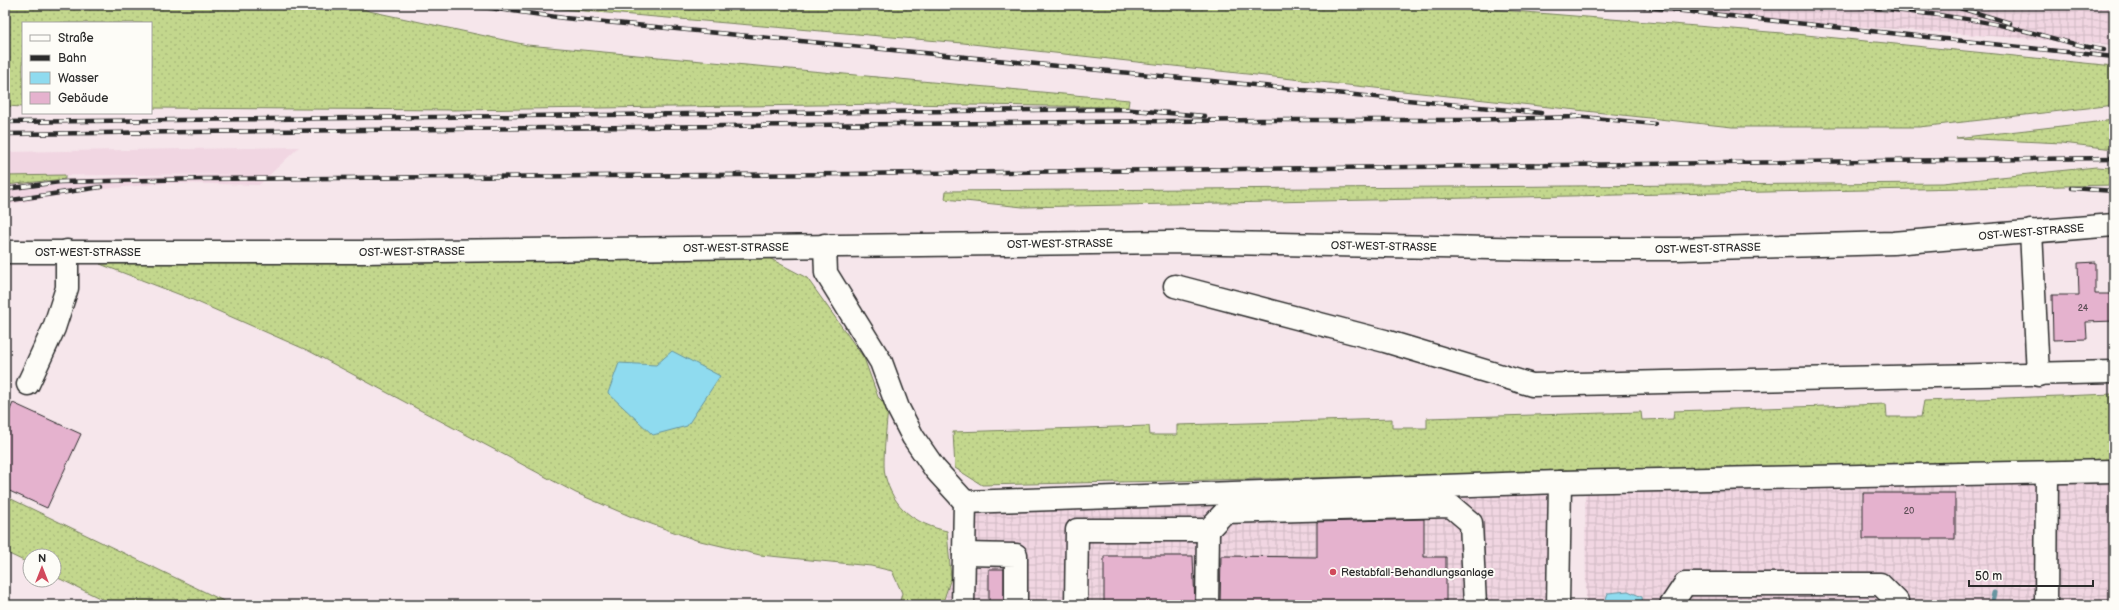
<svg xmlns="http://www.w3.org/2000/svg" width="2119" height="610" viewBox="0 0 2119 610" font-family="'Balsamiq Sans',sans-serif">
  <style>
    .built { fill: #f1d6e2 }
    .industrial { fill: url(#industrial-grid) }
    .grass { fill: url(#grass-dots); stroke: #77815c }
    .water { fill: #8fdbef; stroke: #6795a1 }
    .lines { fill: none; stroke-linecap: round; stroke-linejoin: round }
    .stream { stroke: #6795a1; stroke-width: 5 }
    .building { fill: #e5b2ce; stroke: #2b2b2b }
    .minor-casing { stroke: #2b2b2b; stroke-width: 25 }
    .minor { stroke: #fdfcf7; stroke-width: 22 }
    .rail-casing { stroke: #2b2b2b; stroke-width: 4.5 }
    .rail { stroke: #fdfcf7; stroke-width: 3; stroke-dasharray: 9; stroke-linecap: butt }
    .poi-dot { fill: #d1495b; stroke: #fdfcf7; stroke-width: 1.5 }
    .labels { text-anchor: middle; stroke-width: 4; stroke-linejoin: round; paint-order: stroke }
    .number-label { font-size: 9px; fill: #5a4d54 }
    .street-label { font-size: 11px; fill: #2b2b2b; stroke: #fdfcf7 }
    .poi-label { font-size: 11px; fill: #2b2b2b; stroke: #fdfcf7; text-anchor: start }
  </style>
  <defs>
    <pattern id="industrial-grid" width="8" height="8" patternUnits="userSpaceOnUse"><rect width="8" height="8" fill="#f1d6e2"/><path d="M0 4h8M4 0v8" fill="none" stroke="#cfb8c2"/></pattern>
    <pattern id="grass-dots" width="8" height="8" patternUnits="userSpaceOnUse"><rect width="8" height="8" fill="#c3d78d"/><path d="M2 2h.1M6 6h.1" fill="none" stroke="#a8b97a" stroke-width="1.8" stroke-linecap="round"/></pattern>
  </defs>
  <rect width="100%" height="100%" fill="#f6e6eb"/>
  <filter id="ink" filterUnits="userSpaceOnUse"><feTurbulence type="fractalNoise" baseFrequency=".025" numOctaves="2"/><feDisplacementMap in="SourceGraphic" scale="8" xChannelSelector="R" yChannelSelector="G"/><feConvolveMatrix kernelMatrix="1 2 1 2 8 2 1 2 1" color-interpolation-filters="sRGB"/></filter>
  <g filter="url(#ink)">
    <path class="built" d="M299,147L259,185L167,183L93,190L5,205V185L65,179L245,174L5,176V152Z"/>
    <path class="industrial" d="M1565,5H2114V45Z
      M2114,478V605H1586L1585,486Z
      M1550,490L1549,605H942L975,511Z"/>
    <path class="grass" d="M5,5H353L369,11L527,45L1129,100L1128,107L891,104L454,110L151,108V23H23V107L5,106Z
      M514,5H1440L1806,35L2114,66V105L1919,127H1732L963,43Z
      M2114,120V149L2062,143L1956,138Z
      M2096,167L2114,168V185L1023,207L945,199L946,191L1943,183Z
      M65,175V179L5,185V176Z
      M769,258L807,278L864,358L878,397L888,407C887,423 882,462 885,475C893,508 915,524 947,531L951,578L942,605H899L902,593L892,571L871,566L760,555L696,540L632,517L576,493L309,351L186,297L100,264L137,259Z
      M2114,394V464L1812,467L982,485L955,468L953,432L1149,426L1150,435H1177V425L1392,419V428H1427V418L1641,412L1642,420L1673,419L1674,411L1886,404L1887,417H1921L1924,401Z
      M5,496L232,605H114L54,576V556H30V564L5,552Z"/>
    <path class="water" d="M672,351L720,376L687,426L653,435L608,393L619,363L656,365Z
      M1628,591L1642,597L1643,605H1604L1608,593Z"/>
    <g class="lines">
      <path class="stream" d="M1991,605L1994,593"/>
    </g>
    <path class="building" d="M2095,262V294H2114V321L2086,322L2087,339L2053,340L2052,295H2079L2078,263Z
      M13,403L81,434L47,508L5,489V421Z
      M1863,493H1955V539H1863Z
      M1424,519V557H1446V605H1220L1221,556L1317,557V522Z
      M1104,556H1193L1195,605H1104Z
      M989,569H1004V605H989Z"/>
    <g class="lines">
      <defs>
        <g id="minor">
          <path d="M2031,231L2038,375"/>
          <path d="M825,245L826,273L881,362L898,408L913,437L935,469L965,502L1560,482L2114,471"/>
          <path id="s1" d="M5,252H361L1172,242L1549,249H1677L1893,243L2114,225"/>
          <path d="M1175,286L1385,341L1532,385L2114,372"/>
          <path d="M28,384L54,328L67,288V251"/>
          <path d="M964,554L1016,555V605"/>
          <path d="M963,605L965,502"/>
          <path d="M1076,605L1077,530H1208L1225,512L1451,506L1471,523L1475,605"/>
          <path d="M1207,605L1208,530"/>
          <path d="M1558,605L1560,482"/>
          <path d="M1671,605L1685,584H1880L1897,601V605"/>
          <path d="M2046,605L2047,473"/>
        </g>
      </defs>
      <use href="#minor" class="minor-casing"/>
      <use href="#minor" class="minor"/>
      <defs>
        <path id="rail" d="M467,5L564,18L1541,113
          M1627,5L2114,57
          M1845,5C1901,11 1958,15 2013,28C2044,35 2073,45 2104,50
          M1950,5L2010,23
          M1573,116L1655,124
          M5,122L1121,109L1205,116
          M5,134L1262,120H1462L1577,117
          M2071,188L2114,191
          M5,189L60,182L202,179L850,174L2114,158
          M5,201L101,187"/>
      </defs>
      <use href="#rail" class="rail-casing"/>
      <use href="#rail" class="rail"/>
    </g>
  </g>
  <circle class="poi-dot" cx="1333" cy="572" r="4"/>
  <g class="labels">
    <g class="number-label">
      <text x="2083" y="311">24</text>
      <text x="1909" y="514">20</text>
    </g>
    <g class="street-label">
      <text dy="4" stroke="none"><textPath href="#s1" startOffset="2027">OST-WEST-STRASSE</textPath></text>
      <text dy="4" stroke="none"><textPath href="#s1" startOffset="1055">OST-WEST-STRASSE</textPath></text>
      <text dy="4" stroke="none"><textPath href="#s1" startOffset="1379">OST-WEST-STRASSE</textPath></text>
      <text dy="4" stroke="none"><textPath href="#s1" startOffset="731">OST-WEST-STRASSE</textPath></text>
      <text dy="4" stroke="none"><textPath href="#s1" startOffset="1703">OST-WEST-STRASSE</textPath></text>
      <text dy="4" stroke="none"><textPath href="#s1" startOffset="83">OST-WEST-STRASSE</textPath></text>
      <text dy="4" stroke="none"><textPath href="#s1" startOffset="407">OST-WEST-STRASSE</textPath></text>
    </g>
    <g class="poi-label">
      <text x="1341" y="576">Restabfall-Behandlungsanlage</text>
    </g>
  </g>
  <rect width="2119" height="610" fill="none" stroke="#fdfcf7" stroke-width="20"/>
  <rect x="10" y="10" width="2099" height="590" fill="none" stroke="#2b2b2b" stroke-width="1.5" filter="url(#ink)"/>
  <rect x="22" y="22" width="130" height="92" fill="#fdfcf7" stroke="#a9a8a5"/>
  <rect x="30" y="35" width="20" height="6" fill="#fdfcf7" stroke="#a9a8a5"/>
  <text x="58" y="42" font-size="12" fill="#2b2b2b">Straße</text>
  <rect x="30" y="55" width="20" height="6" fill="#2b2b2b" stroke="#a9a8a5"/>
  <text x="58" y="62" font-size="12" fill="#2b2b2b">Bahn</text>
  <rect x="30" y="72" width="20" height="12" fill="#8fdbef" stroke="#a9a8a5"/>
  <text x="58" y="82" font-size="12" fill="#2b2b2b">Wasser</text>
  <rect x="30" y="92" width="20" height="12" fill="#e5b2ce" stroke="#a9a8a5"/>
  <text x="58" y="102" font-size="12" fill="#2b2b2b">Gebäude</text>
  <g transform="translate(42 568)"><circle r="19" fill="#fdfcf7" stroke="#a9a8a5"/>
  <path d="M0-3L7 15L0 10L-7 15Z" fill="#d1495b"/>
  <text y="-6" font-size="11" font-weight="bold" text-anchor="middle" fill="#2b2b2b">N</text>
  </g>
  <path d="M1969 580v6h124v-6" fill="none" stroke="#2b2b2b" stroke-width="2"/>
  <text x="1975" y="580" font-size="12" fill="#2b2b2b" stroke="#fdfcf7" stroke-width="3" paint-order="stroke">50 m</text>
</svg>
